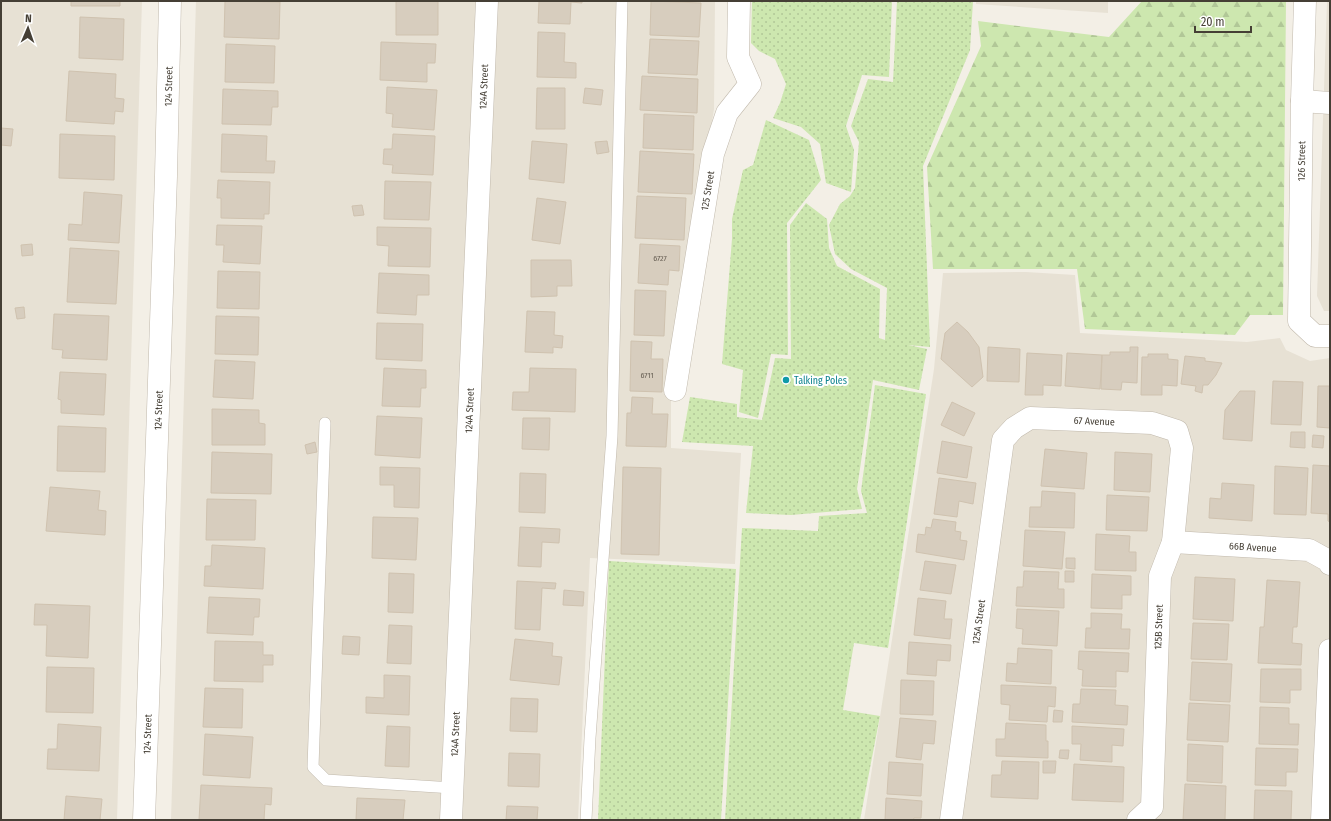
<svg xmlns="http://www.w3.org/2000/svg" width="1331" height="821" viewBox="0 0 1331 821" font-family="'Fira Sans Condensed',sans-serif">
  <style>
    .residential { fill: #e7e1d4 }
    .grass { fill: url(#grass-dots) }
    .forest { fill: url(#forest-firs) }
    .building { fill: #d7cdbe; stroke: #cfc2af }
    .lines { fill: none; stroke-linecap: round; stroke-linejoin: round }
    .service-casing { stroke: #c1b9ac; stroke-width: 12 }
    .minor-casing { stroke: #c1b9ac; stroke-width: 23 }
    .tertiary-casing { stroke: #c1b9ac; stroke-width: 23 }
    .service { stroke: #fff; stroke-width: 11 }
    .minor { stroke: #fff; stroke-width: 22 }
    .tertiary { stroke: #fff; stroke-width: 22 }
    .culture-dot { fill: #0f9aa8; stroke: #fff; stroke-width: 1.5 }
    .labels { text-anchor: middle; stroke-width: 4; stroke-linejoin: round; paint-order: stroke }
    .number-label { font-size: 8px; fill: #6a6257 }
    .street-label { font-size: 10px; fill: #453f35; stroke: #fff }
    .culture-label { font-size: 10px; fill: #0d838f; stroke: #fff; text-anchor: start }
  </style>
  <defs>
    <pattern id="grass-dots" width="8" height="8" patternUnits="userSpaceOnUse"><rect width="8" height="8" fill="#cde7af"/><path d="M2 2h.1M6 6h.1" fill="none" stroke="#b1c797" stroke-width="1.8" stroke-linecap="round"/></pattern>
    <pattern id="forest-firs" width="22" height="20" patternUnits="userSpaceOnUse"><rect width="22" height="20" fill="#cde7af"/><path d="M5 1l3.5 6h-7zM16 11l3.5 6h-7z" fill="#b1c797"/></pattern>
  </defs>
  <rect width="100%" height="100%" fill="#f3efe6"/>
  <path class="residential" d="M1,1H142L117,820H1Z
    M196,1H715L714,109L671,377V448L741,453L735,564L590,558L578,820H171Z
    M976,1H1108V13L976,4Z
    M1327,1H1330V311H1324L1317,296Z
    M1026,272L1075,275L1080,333L1247,342L1280,338L1286,350L1310,361L1330,358V820H864L934,369L943,273Z"/>
  <path class="grass" d="M752,1H892L889,77L862,75L846,126L854,150L851,192L826,183L820,144L801,127L773,118L780,103L786,84L775,59L759,51L751,43Z
    M897,1H973L970,50L923,166L930,347L908,345L927,349L919,390L873,380L857,489L862,509L791,515L746,513L753,446L682,442L690,397L737,404V417L762,420L775,358L791,359L790,225L806,203L827,219L829,248L837,266L880,289L879,338L885,340L887,288L851,269L835,254L829,225L840,204L850,196L855,188L859,142L851,126L868,79L893,82Z
    M766,120L809,140L821,180L787,223L788,355L771,354L758,418L739,412L743,370L722,364L732,239V219L743,170L753,165Z
    M875,385L926,394L888,648L854,643L843,710L880,716L860,820H725L742,528L818,531L819,516L867,513L861,491Z
    M609,561L736,569L721,820H598Z"/>
  <path class="forest" d="M1142,1H1286L1283,315H1250L1235,335L1085,329L1077,269H933L927,167L981,46L978,21L1109,37Z"/>
  <path class="building" d="M71,1H120V6H71Z
    M225,1L280,2L279,39L224,37Z
    M396,1H438V35H396Z
    M539,1H582V3L571,2L570,24L538,23Z
    M651,1L701,3L699,37L650,35Z
    M80,17L124,19L123,60L79,58Z
    M538,32L565,33L564,62L576,63V78L537,77Z
    M650,39L699,41L697,75L648,73Z
    M381,42L436,44L435,63H427V82L380,80Z
    M226,44L275,46L274,83L225,82Z
    M69,71L116,74L115,98L124,99L123,112L115,111L114,124L66,121Z
    M642,76L698,79L697,113L640,110Z
    M387,87L437,90L434,130L392,127L393,114L386,113Z
    M537,88H565V129H536Z
    M585,88L603,90L601,105L583,103Z
    M223,89L278,91V107H272L271,125L222,124Z
    M644,114L694,116L693,150L643,148Z
    M1,128L13,129L11,146L1,145Z
    M60,134L115,136L114,180L59,178Z
    M222,134L267,136L266,161H275L274,173L221,172Z
    M393,134L435,136L433,175L392,173L393,165L383,164L384,149H392Z
    M532,141L567,144L564,183L529,179Z
    M607,141L609,152L597,154L595,142Z
    M640,151L694,154L692,194L638,192Z
    M218,180L270,182L269,214H264V219L221,218V198H217Z
    M385,181L431,182L429,220L384,219Z
    M84,192L122,195L119,243L68,240L69,224L82,225Z
    M637,196L686,198L684,240L635,238Z
    M537,198L566,202L560,244L532,240Z
    M362,205L364,215L354,216L352,206Z
    M217,225L262,226L260,264L223,262L224,245H216Z
    M377,227L431,228L430,267L388,266L389,246L377,245Z
    M32,244L33,255L22,256L21,245Z
    M640,244L680,246L679,271L669,270L668,285L638,283Z
    M70,248L119,251L116,304L67,302Z
    M531,260H571L572,286H557V296L531,297Z
    M218,271L260,272L259,309L217,308Z
    M379,273L429,275V295H417L416,315L377,313Z
    M635,290L666,291L664,336L634,335Z
    M24,307L25,318L17,319L15,308Z
    M527,311L555,312L554,335L563,336L562,348L553,347V353L525,352Z
    M54,314L109,316L107,360L62,358L63,350L52,349Z
    M216,316L259,317L258,355L215,354Z
    M957,322L968,332L979,347L983,377L972,387L941,359L945,333Z
    M377,323L423,324L422,361L376,359Z
    M631,341L652,342L651,359H663L662,392L630,391Z
    M988,347L1020,349L1019,382L987,381Z
    M1130,347H1138L1137,383L1122,382L1121,390L1101,389L1102,355H1110V352H1130Z
    M1027,353L1062,355L1061,386L1043,385V395H1025Z
    M1067,353L1102,355L1100,389L1065,386Z
    M1148,354H1168V359L1178,360L1177,386L1162,385V395H1141L1142,357H1148Z
    M1185,356L1205,358V361L1222,363L1216,375L1208,385H1203L1202,393L1195,391L1196,386L1181,384Z
    M215,360L255,362L253,399L213,397Z
    M384,368L426,370V388H421L420,407L382,406Z
    M530,368L576,369L575,412L512,410L513,392H529Z
    M60,372L106,374L104,415L61,413V400L58,399Z
    M1273,381L1303,382L1301,425L1271,424Z
    M1318,386H1330V428L1317,427Z
    M1240,391H1255L1252,441L1223,439L1225,410Z
    M632,397L653,398L652,414H668L666,447L626,446L627,413H631Z
    M952,402L975,413L964,436L941,425Z
    M212,409L259,410V423L265,424V445H212Z
    M377,416L422,418L420,458L375,455Z
    M523,418H550L549,450L522,449Z
    M58,426L106,428L105,472L57,471Z
    M1291,432H1305V448L1290,447Z
    M1313,435L1324,436L1323,448L1312,447Z
    M942,441L972,447L967,478L937,473Z
    M315,442L317,452L307,454L305,445Z
    M1045,449L1087,453L1084,489L1041,486Z
    M212,452L272,454L271,494L211,493Z
    M1115,452L1152,454L1150,492L1114,490Z
    M1313,465L1330,466V522L1328,521V514L1311,513Z
    M1275,466L1308,468L1306,515L1274,514Z
    M380,467L420,468L419,508L394,507V485H380Z
    M623,467L661,468L659,555L621,554Z
    M520,473L546,474L545,513L519,512Z
    M939,478L976,483L973,504L959,501L957,517L934,514Z
    M1222,483L1254,485L1252,521L1209,518L1210,498L1221,499Z
    M50,487L100,491L98,510L106,511L105,535L46,531Z
    M1042,491L1075,493L1074,528L1029,527L1030,507H1041Z
    M1107,495L1149,497L1147,531L1106,530Z
    M207,499L256,500L255,540H206Z
    M373,517L418,518L416,560L372,558Z
    M933,519L956,522L955,531L961,532L960,540L967,541L964,560L916,552L918,534L925,535L926,527L931,528Z
    M520,527L560,529L559,543L542,542L541,567L518,566Z
    M1025,530L1065,532L1062,569L1023,566Z
    M1096,534L1130,536L1129,552H1136V571L1095,570Z
    M212,545L265,548L263,589L204,586L205,566H211Z
    M1066,558H1075V569L1066,568Z
    M925,561L956,565L951,594L920,590Z
    M1024,571L1059,572L1058,589H1064V608L1016,606L1017,587H1023Z
    M1065,571H1074V582H1065Z
    M389,573L414,574L413,613L388,612Z
    M1092,574L1131,576V595H1122V609L1091,608Z
    M1195,577L1235,579L1233,621L1193,619Z
    M1267,580L1300,582L1297,627H1293L1292,643L1302,644L1301,665L1258,663L1260,627H1264Z
    M517,581L556,583L555,589L542,588L540,630L515,629Z
    M564,590L584,592L583,606L563,605Z
    M209,597L260,599L259,617H254L253,635L207,633Z
    M918,598L946,601L944,619H952L950,639L914,635Z
    M35,604L90,606L88,658L46,656L47,625H34Z
    M1017,609L1059,611L1057,646L1022,644L1023,629L1016,628Z
    M1091,613L1122,614L1121,629H1130L1129,649L1085,648L1086,628H1091Z
    M1193,623L1229,624L1227,660L1191,659Z
    M389,625L412,626L411,664L387,663Z
    M343,636L360,637L359,655L342,654Z
    M515,639L553,643L552,656L562,657L559,685L510,680Z
    M215,641L263,642V655H273V665H263V682L214,681Z
    M909,642L951,645L950,661L937,660L936,676L907,674Z
    M1018,648L1052,650L1051,684L1006,681L1007,663L1017,664Z
    M1079,651L1129,653L1128,672L1116,671V687L1082,686L1083,670L1078,669Z
    M1192,662L1232,664L1230,702L1190,700Z
    M47,667L94,668L93,713L46,712Z
    M1261,669H1301V690H1290V703L1260,702Z
    M384,675L410,676L409,715L366,713V697L384,698Z
    M901,680L934,681L933,715L900,714Z
    M1001,685L1056,687L1055,707L1048,706L1047,722L1009,720L1010,705L1001,704Z
    M205,688L243,689L242,728L203,727Z
    M1081,689L1116,690L1115,705L1128,706L1127,725L1072,722L1073,704H1080Z
    M511,698L538,699L537,732L510,731Z
    M1189,703L1230,705L1228,742L1187,740Z
    M1260,707L1289,708V724H1299L1298,745L1259,744Z
    M1054,710L1063,711L1062,722H1053Z
    M900,718L936,721L934,744L923,743L921,760L896,757Z
    M1006,723L1046,725V741H1048V758L996,756V739H1005Z
    M58,724L101,727L99,771L47,769L48,749H57Z
    M387,726L410,727L409,767L385,766Z
    M1072,726L1124,729L1123,746L1112,745V762L1080,760L1081,744H1072Z
    M205,734L253,737L250,778L203,775Z
    M1188,744L1223,746L1222,783L1187,781Z
    M1256,748L1298,749L1297,772H1286V786L1255,785Z
    M1060,750H1069L1068,759L1059,758Z
    M509,753L540,754L539,787L508,786Z
    M1002,761L1039,762L1038,799L991,797L992,775H1001Z
    M1043,761H1056L1055,773H1043Z
    M889,762L923,764L921,796L887,794Z
    M1074,764L1124,767L1123,802L1072,800Z
    M1185,784L1226,786L1225,820H1183Z
    M201,785L272,788L271,805L265,804L264,820H199Z
    M1255,790L1292,791L1291,820H1254Z
    M66,796L102,799L100,820H64Z
    M357,798L405,800L403,820H356Z
    M886,798L922,801L921,818H914L913,820H885Z
    M507,806L538,807L537,820H506Z"/>
  <g class="lines">
    <defs>
      <path id="service" d="M325,423L313,767L326,780L453,788
        M586,820L590,738L612,436L622,1"/>
      <g id="minor">
        <path d="M1305,1L1302,101L1299,321L1315,336H1330"/>
        <path d="M1302,101L1330,103"/>
        <path id="s1" d="M675,390L713,154L727,113L750,84L738,57L739,1"/>
        <path id="s2" d="M1173,542L1309,550L1329,561L1330,564"/>
        <path id="s3" d="M451,820L487,1"/>
        <path id="s4" d="M951,820L1003,440L1014,428L1030,418L1152,423L1177,431L1182,448L1173,542L1160,576L1152,807L1138,820"/>
        <path d="M1322,820L1330,650"/>
      </g>
      <g id="tertiary">
        <path id="s5" d="M144,820L166,176L170,1"/>
      </g>
    </defs>
    <use href="#service" class="service-casing"/>
    <use href="#minor" class="minor-casing"/>
    <use href="#tertiary" class="tertiary-casing"/>
    <use href="#service" class="service"/>
    <use href="#minor" class="minor"/>
    <use href="#tertiary" class="tertiary"/>
  </g>
  <circle class="culture-dot" cx="786" cy="380" r="4"/>
  <g class="labels">
    <g class="number-label">
      <text x="660" y="261">6727</text>
      <text x="647" y="378">6711</text>
    </g>
    <g class="street-label">
      <text dy="4" stroke="none"><textPath href="#s5" startOffset="734">124 Street</textPath></text>
      <text dy="4" stroke="none"><textPath href="#s3" startOffset="734">124A Street</textPath></text>
      <text transform="translate(1301 161) rotate(-89)" y="4">126 Street</text>
      <text dy="4" stroke="none"><textPath href="#s1" startOffset="202">125 Street</textPath></text>
      <text dy="4" stroke="none"><textPath href="#s5" startOffset="410">124 Street</textPath></text>
      <text dy="4" stroke="none"><textPath href="#s3" startOffset="410">124A Street</textPath></text>
      <text dy="4" stroke="none"><textPath href="#s4" startOffset="483">67 Avenue</textPath></text>
      <text dy="4" stroke="none"><textPath href="#s2" startOffset="80">66B Avenue</textPath></text>
      <text dy="4" stroke="none"><textPath href="#s4" startOffset="200">125A Street</textPath></text>
      <text transform="translate(1158 627) rotate(-88)" y="4">125B Street</text>
      <text dy="4" stroke="none"><textPath href="#s5" startOffset="86">124 Street</textPath></text>
      <text dy="4" stroke="none"><textPath href="#s3" startOffset="86">124A Street</textPath></text>
    </g>
    <g class="culture-label">
      <text x="794" y="384">Talking Poles</text>
    </g>
  </g>
  <rect width="1331" height="821" fill="none" stroke="#453f35" stroke-width="4"/>
  <g transform="translate(28 28) rotate(2)" stroke="#ffffff" stroke-width="3" paint-order="stroke">
  <path d="M0-3L7 15L0 10L-7 15Z" fill="#453f35"/>
  <text y="-6" font-size="11" font-weight="bold" text-anchor="middle" fill="#453f35">N</text>
  </g>
  <path d="M1195 26v6h56v-6" fill="none" stroke="#453f35" stroke-width="2"/>
  <text x="1201" y="26" font-size="12" fill="#453f35" stroke="#ffffff" stroke-width="3" paint-order="stroke">20 m</text>
</svg>
